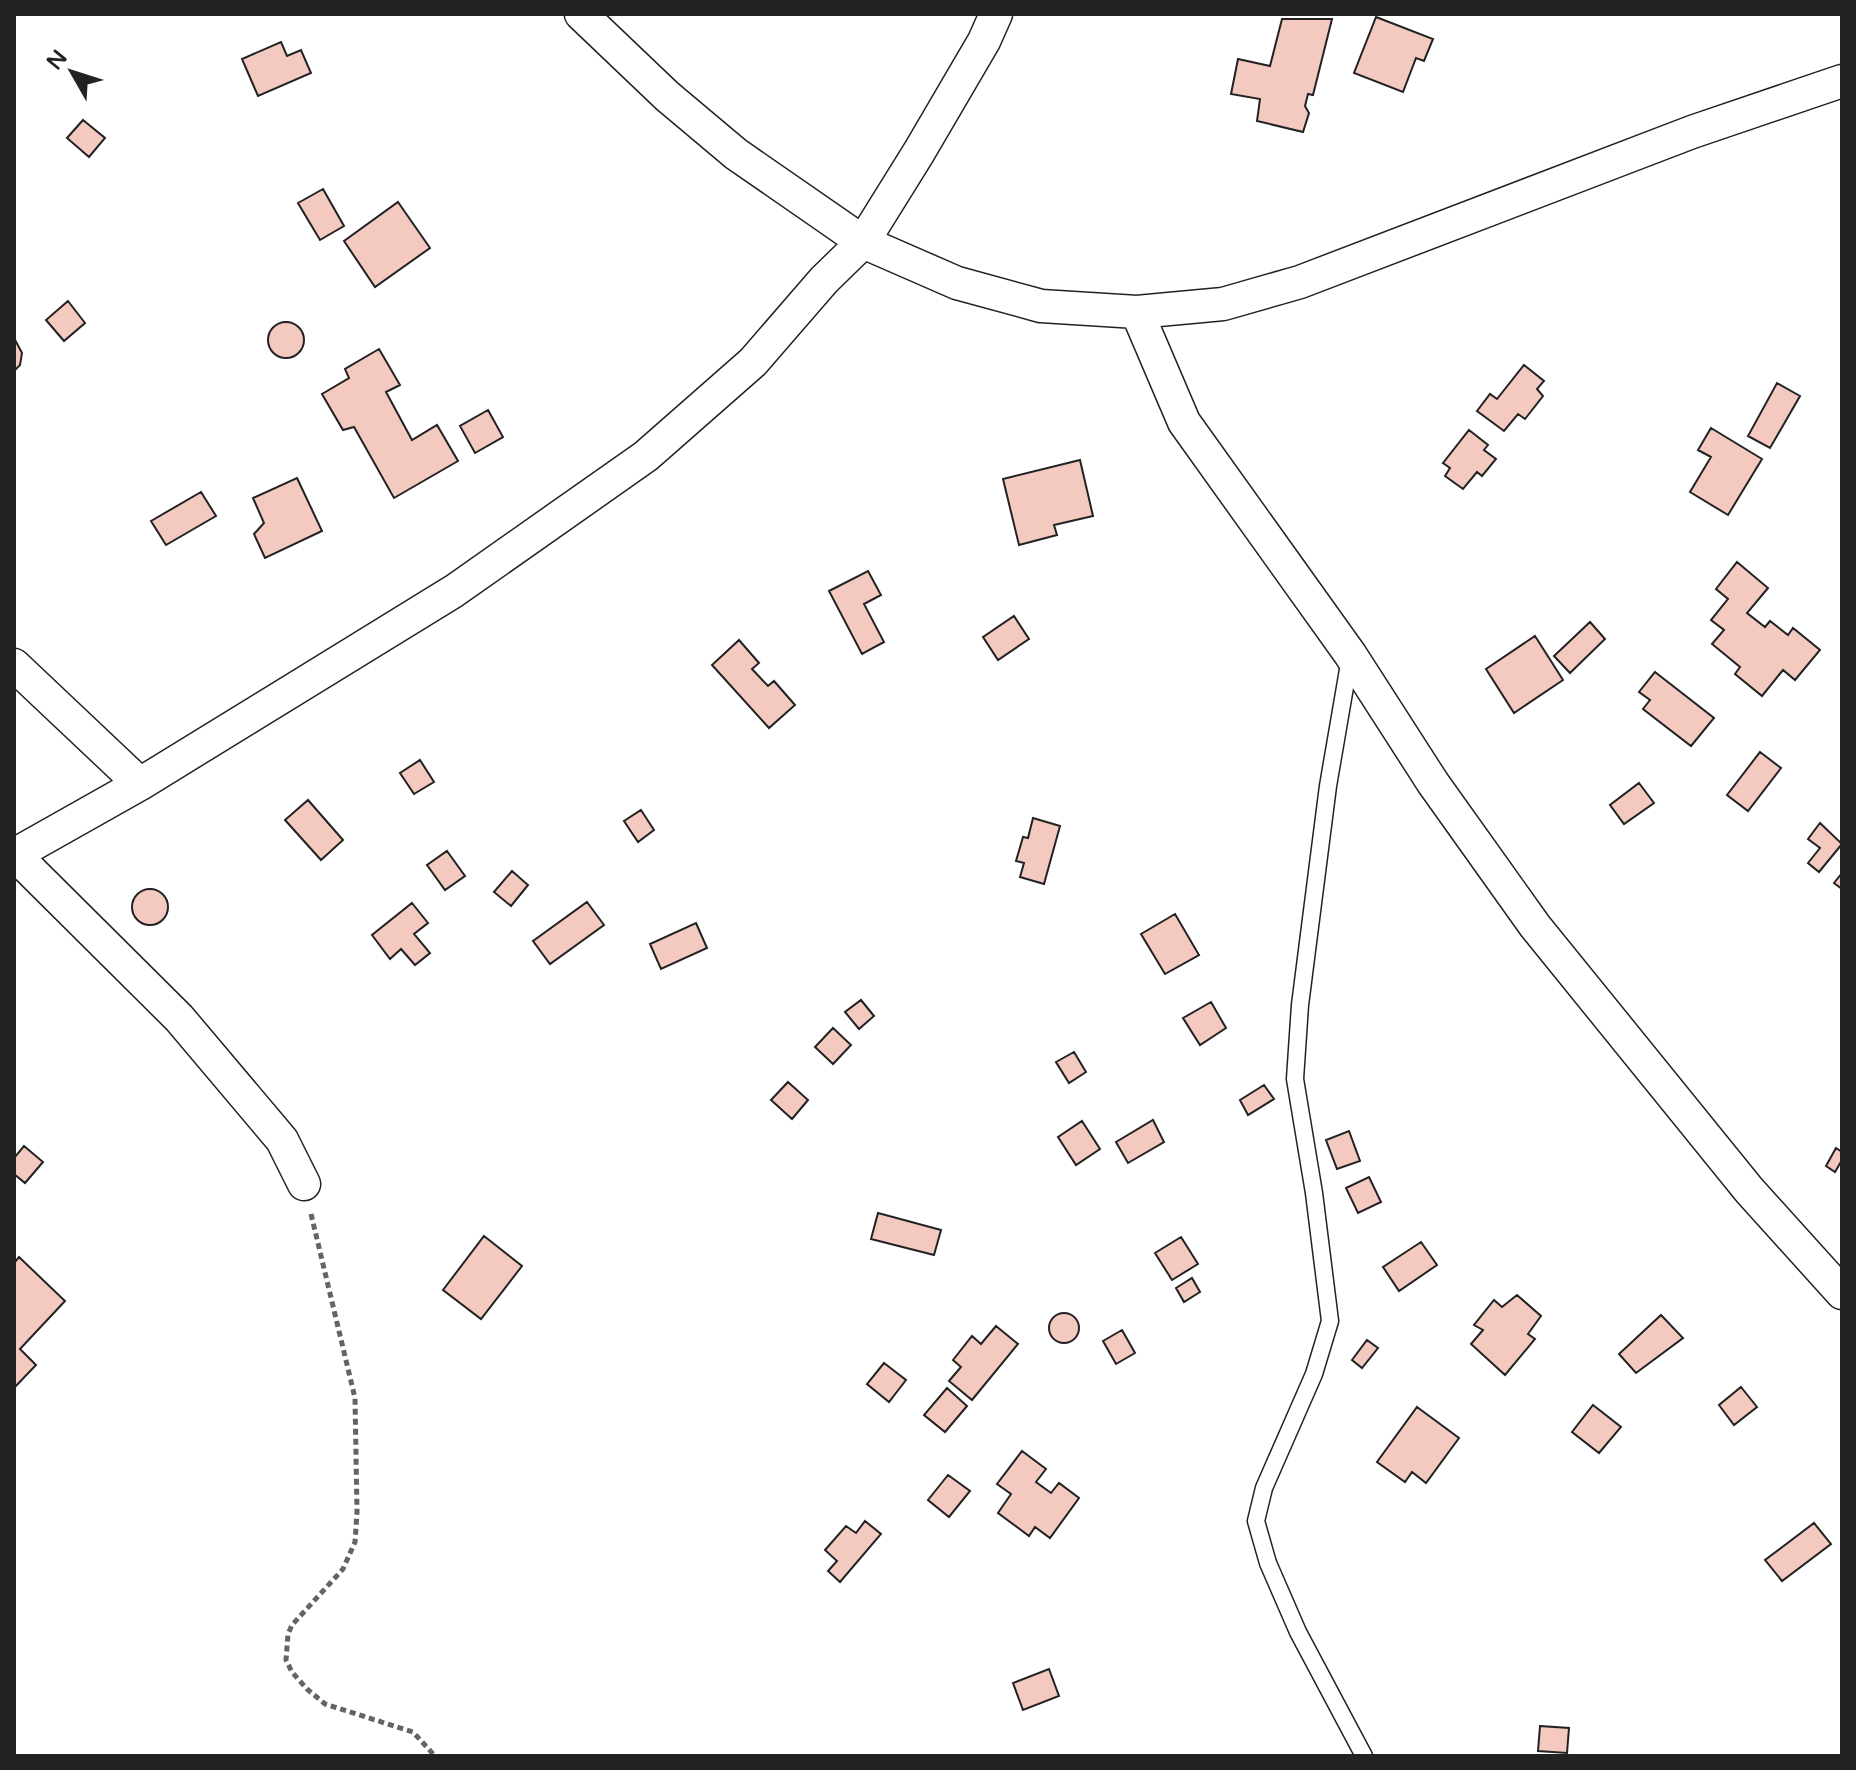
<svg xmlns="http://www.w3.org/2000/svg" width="1856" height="1770" viewBox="0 0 1856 1770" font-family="'Varela Round',sans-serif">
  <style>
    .building { fill: #f3c9c0; stroke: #222; stroke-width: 2 }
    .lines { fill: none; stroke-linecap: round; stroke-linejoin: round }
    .lane-casing { stroke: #222; stroke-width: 19 }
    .street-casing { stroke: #222; stroke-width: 35 }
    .path { stroke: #646464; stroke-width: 5; stroke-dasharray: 6 4; stroke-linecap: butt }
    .lane { stroke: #fff; stroke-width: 16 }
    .street { stroke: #fff; stroke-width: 32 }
  </style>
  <rect width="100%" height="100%" fill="#fff"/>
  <path class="building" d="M1376,17L1433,39L1424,61L1416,58L1403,92L1354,73Z
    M1282,19H1332L1313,95L1308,94L1305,106L1309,113L1303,132L1257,121L1260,99L1231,94L1238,59L1270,66Z
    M281,42L287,56L301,50L311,73L258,96L242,59Z
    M83,120L105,138L89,157L67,138Z
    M323,189L344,226L320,240L298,203Z
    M398,202L430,248L375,287L344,241Z
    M68,301L85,323L64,341L46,320Z
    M268 340a18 18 0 1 1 36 0a18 18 0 1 1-36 0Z
    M14,338L22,353L20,365L14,371Z
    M379,349L400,385L386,392L412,440L437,425L458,461L394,498L354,427L343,430L322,394L349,378L345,369Z
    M1524,365L1544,381L1537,389L1543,396L1525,419L1518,414L1504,431L1477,411L1490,394L1497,399Z
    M1777,383L1800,396L1770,448L1748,436Z
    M488,410L503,437L475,453L460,426Z
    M1711,428L1762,459L1728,515L1690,492L1711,457L1698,450Z
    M1469,430L1488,445L1484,450L1496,459L1482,476L1477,472L1463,489L1445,476L1450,468L1443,463Z
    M1080,460L1093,516L1054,525L1057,535L1019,545L1003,479Z
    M297,478L322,531L265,558L254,534L264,523L253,498Z
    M201,492L216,516L166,545L151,521Z
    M1737,562L1768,588L1747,613L1765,627L1770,621L1788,635L1793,628L1820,650L1795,680L1783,670L1762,696L1735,674L1740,667L1712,644L1724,630L1711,620L1728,599L1716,589Z
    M868,571L881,595L864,604L884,642L862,654L829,591Z
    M1014,616L1029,639L998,660L983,637Z
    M1590,622L1605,639L1570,673L1554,656Z
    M1535,636L1563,680L1514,713L1486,669Z
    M739,640L759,663L752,669L768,686L774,681L795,705L769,728L712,665Z
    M1655,672L1714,718L1691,746L1643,709L1650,700L1639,692Z
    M1760,752L1781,768L1748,811L1727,795Z
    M420,760L434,782L414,794L400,773Z
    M1639,783L1654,803L1624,824L1610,805Z
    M308,800L343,840L321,860L285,820Z
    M641,810L654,830L638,842L624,821Z
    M1033,818L1060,826L1044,884L1020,877L1024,863L1016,861L1023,837L1028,838Z
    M1820,823L1842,844L1819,872L1808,863L1820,848L1808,839Z
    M447,851L465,876L445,890L427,865Z
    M512,871L528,885L511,906L494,892Z
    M1842,873V889L1834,883Z
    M132 907a18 18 0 1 1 36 0a18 18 0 1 1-36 0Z
    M587,902L604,925L550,964L533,941Z
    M412,903L428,923L414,934L430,953L415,965L401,949L390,959L372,935Z
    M1175,914L1199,955L1165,974L1141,934Z
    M696,923L707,948L661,969L650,944Z
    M861,1000L874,1016L859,1029L845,1012Z
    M1211,1002L1226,1028L1200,1045L1183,1018Z
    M833,1028L851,1045L833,1064L815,1047Z
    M1074,1052L1086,1072L1069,1083L1056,1062Z
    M788,1082L808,1100L792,1119L771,1100Z
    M1264,1085L1274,1099L1248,1115L1240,1100Z
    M1153,1120L1164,1142L1128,1163L1116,1142Z
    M1082,1121L1100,1149L1076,1165L1058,1137Z
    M1349,1131L1360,1161L1337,1169L1326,1140Z
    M24,1146L43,1162L25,1183L14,1174V1158Z
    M1836,1148L1842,1152V1160L1835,1172L1826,1166Z
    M1369,1177L1381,1202L1358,1213L1346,1188Z
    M878,1213L941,1230L934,1255L871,1239Z
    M484,1236L522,1266L481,1319L443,1290Z
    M1181,1237L1198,1264L1172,1280L1155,1253Z
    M1421,1242L1437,1265L1399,1291L1383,1267Z
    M19,1257L65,1301L20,1349L36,1365L14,1388V1263Z
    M1192,1278L1200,1292L1184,1302L1176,1288Z
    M1517,1295L1541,1316L1528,1334L1535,1339L1505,1375L1471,1344L1483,1330L1474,1325L1494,1300L1502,1307Z
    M1049 1328a15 15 0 1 1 30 0a15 15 0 1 1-30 0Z
    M1661,1315L1683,1338L1636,1373L1619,1354Z
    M996,1326L1018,1344L972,1400L949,1381L961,1367L953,1360L972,1336L981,1344Z
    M1122,1330L1135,1353L1116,1364L1103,1341Z
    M1367,1340L1378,1348L1362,1368L1352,1360Z
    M884,1363L906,1380L889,1402L867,1384Z
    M1741,1387L1757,1407L1734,1425L1719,1405Z
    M947,1388L967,1406L945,1432L924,1415Z
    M1593,1405L1621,1427L1599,1453L1572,1432Z
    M1417,1407L1459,1438L1426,1483L1412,1472L1405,1482L1377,1462Z
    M1022,1451L1046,1469L1036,1482L1051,1493L1059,1483L1079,1498L1050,1538L1035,1527L1029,1536L998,1513L1011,1494L997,1484Z
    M948,1475L970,1491L949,1517L928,1500Z
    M865,1521L881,1534L840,1582L828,1571L837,1561L825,1550L846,1526L856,1533Z
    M1814,1523L1831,1544L1782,1581L1765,1560Z
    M1049,1669L1059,1696L1023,1710L1013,1683Z
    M1540,1726L1569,1728L1567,1753L1538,1751Z"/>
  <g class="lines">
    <defs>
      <path id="lane" d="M1350,658L1328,786L1300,1005L1295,1079L1314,1193L1330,1321L1314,1374L1264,1488L1256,1521L1268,1563L1298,1632L1364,1756"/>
      <path id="street" d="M581,14L667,96L736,154L863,242L957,283L1041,306L1137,312L1223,304L1300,282L1692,132L1842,81
        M1137,312L1184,422L1350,654L1433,783L1535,926L1749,1190L1842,1293
        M14,665L140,784
        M14,855L140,784L454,591L646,456L753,362L824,280L863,242L919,152L984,41L996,14
        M15,855L179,1018L282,1140L304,1184"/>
    </defs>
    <use href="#lane" class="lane-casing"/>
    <use href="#street" class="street-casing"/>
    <path class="path" d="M311,1214L355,1398L357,1512L355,1542L343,1569L292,1625L288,1634L286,1660L292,1672L307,1689L325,1704L413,1732L435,1756"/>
    <use href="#lane" class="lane"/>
    <use href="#street" class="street"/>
  </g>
  <rect width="1856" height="1770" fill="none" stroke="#222222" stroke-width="32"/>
  <g transform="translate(72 72) rotate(309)" stroke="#ffffff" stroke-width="6" paint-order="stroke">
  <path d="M0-6L14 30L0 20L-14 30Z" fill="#222222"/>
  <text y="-12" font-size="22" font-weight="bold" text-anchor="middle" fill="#222222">N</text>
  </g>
</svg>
